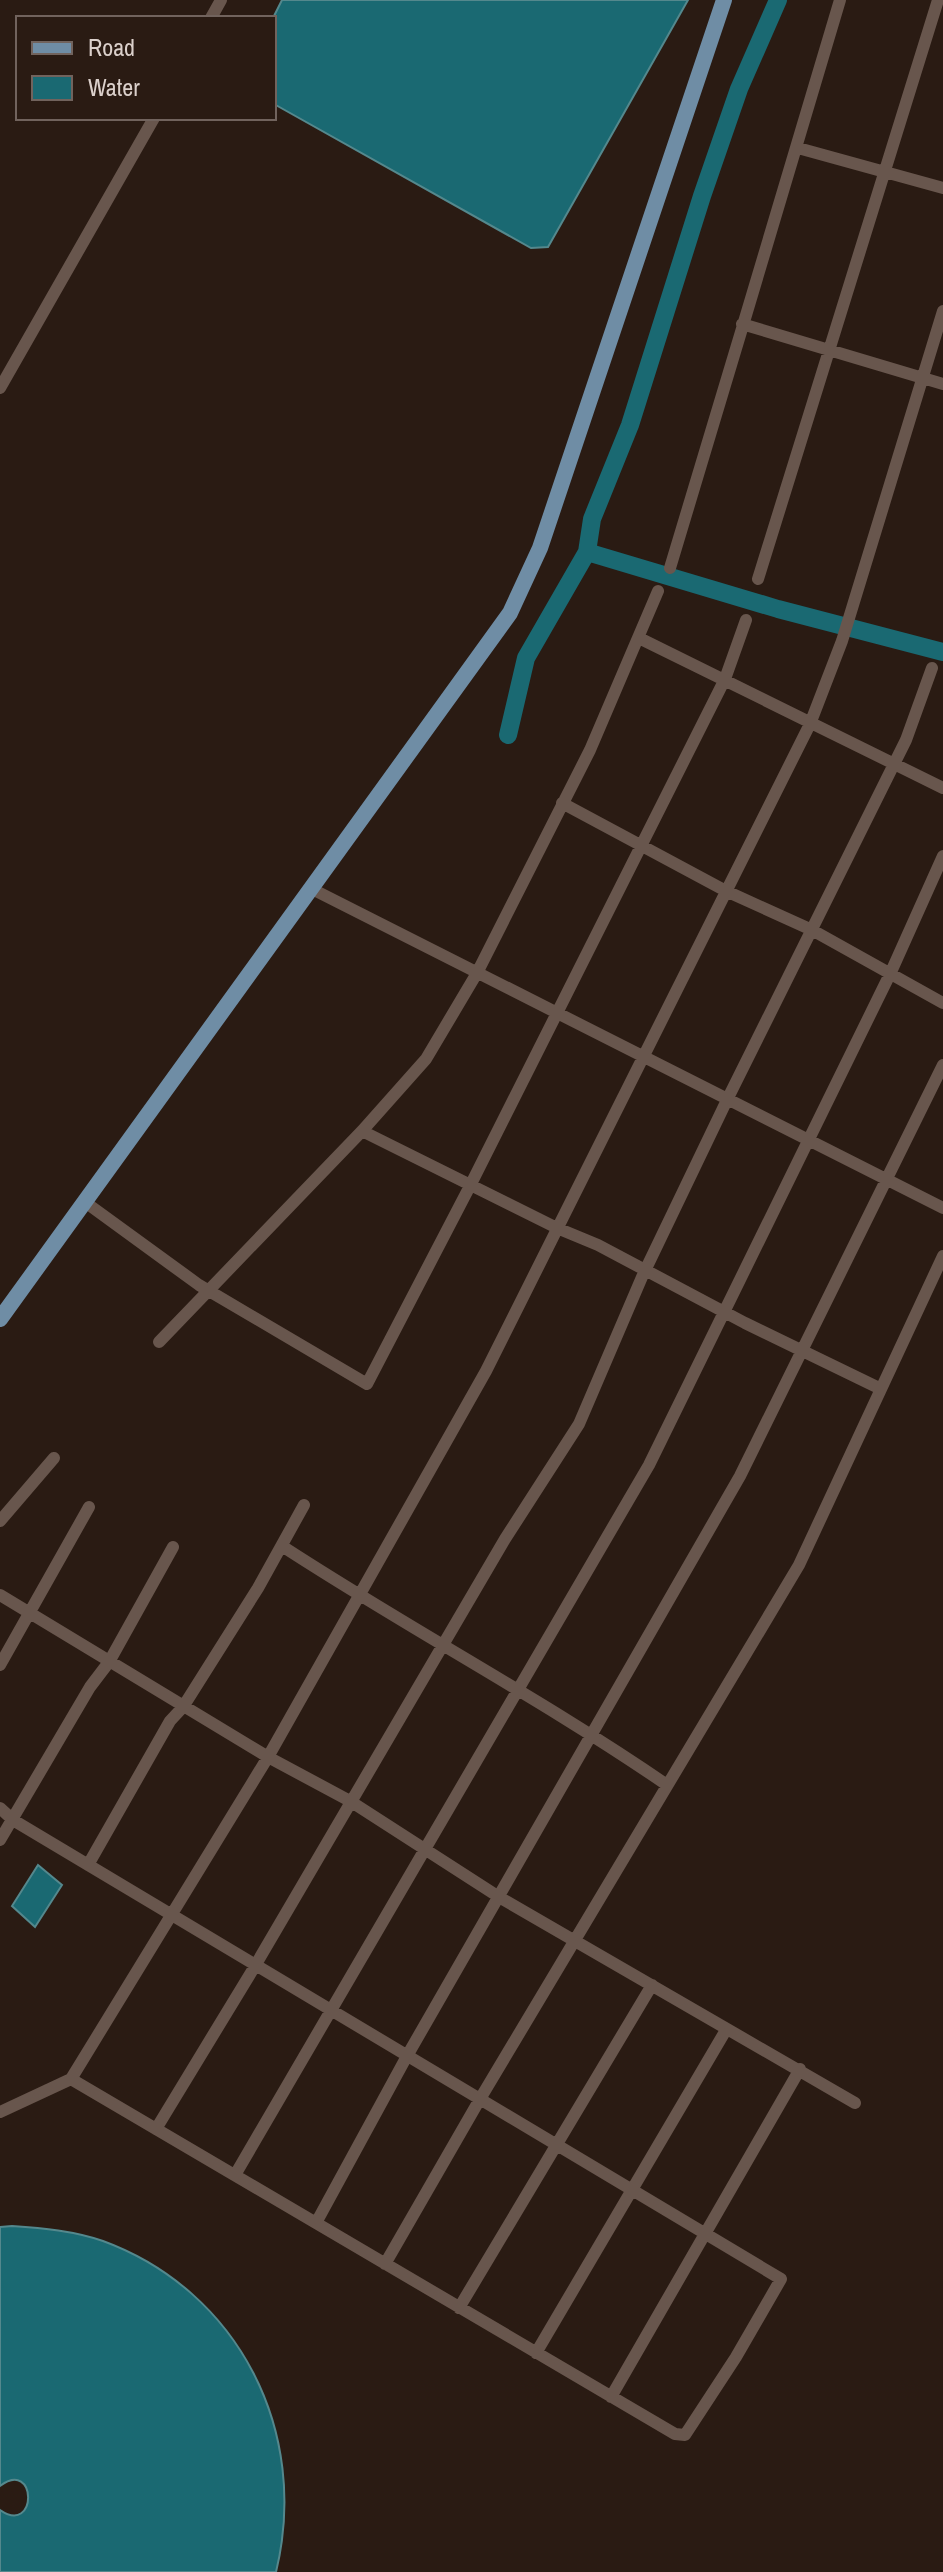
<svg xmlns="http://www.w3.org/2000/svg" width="943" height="2572" viewBox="0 0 943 2572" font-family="'Archivo Narrow',sans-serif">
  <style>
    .water { fill: #1a6972; stroke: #54888d; stroke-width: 2 }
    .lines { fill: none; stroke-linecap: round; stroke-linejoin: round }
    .river { stroke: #1a6972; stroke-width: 18 }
    .minor { stroke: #68564d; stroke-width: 12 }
    .major { stroke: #6f8da5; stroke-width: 16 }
  </style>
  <rect width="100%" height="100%" fill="#2a1b13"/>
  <path class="water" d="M282,0H688L548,247L531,248L274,104L273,18Z
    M38,1865L62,1885L35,1927L12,1906Z
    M12,2226C43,2228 74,2231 103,2241C239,2291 310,2432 276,2572H0V2510C38,2536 37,2458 0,2486V2227Z"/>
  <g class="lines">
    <path class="river" d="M587,552L778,609L943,652
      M508,735L526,658L587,552L592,519L630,425L702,196L739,89L778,0"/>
    <path class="minor" d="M211,18L221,0
      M798,148L943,188
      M742,324L943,384
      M0,388L154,118
      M670,568C727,379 784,189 840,0
      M758,579L938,0
      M639,638L943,788
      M562,803L726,891L812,930L943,1003
      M310,888L943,1208
      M362,1131L557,1228L598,1245L745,1323L881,1389
      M85,1202L199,1285L367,1384L471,1184L725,679L746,620
      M159,1342L362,1131L426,1059L477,973L590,750L658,591
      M0,1521L54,1458
      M282,1546C409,1629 542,1699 667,1785
      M0,1595L268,1757L350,1801L499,1897L855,2103
      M0,1665L89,1507
      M0,1808L13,1820L781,2279L736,2357L685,2435L675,2434L71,2079
      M0,1840L90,1687L109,1662L173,1547
      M88,1865L170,1721L183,1707L258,1588L304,1505
      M0,2112L71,2079L268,1757L486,1371L810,724L842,641L943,311
      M156,2129L255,1966L505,1539L579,1424L642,1277L727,1100L906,740L932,668
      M235,2175L649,1465L891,972L943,856
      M316,2223L407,2056L740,1476L943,1065
      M385,2264L480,2099L799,1565L943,1256
      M459,2308L652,1985
      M536,2353L726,2030
      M611,2397L800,2069"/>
    <path class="major" d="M0,1319L510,613L540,548L724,0"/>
  </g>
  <rect x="16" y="16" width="260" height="104" fill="#2a1b13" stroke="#71635d" stroke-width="2"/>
  <rect x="32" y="42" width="40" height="12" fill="#6f8da5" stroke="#71635d" stroke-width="2"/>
  <text x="88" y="56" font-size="24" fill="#dbd0cb">Road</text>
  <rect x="32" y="76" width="40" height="24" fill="#1a6972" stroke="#71635d" stroke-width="2"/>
  <text x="88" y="96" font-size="24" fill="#dbd0cb">Water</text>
</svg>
